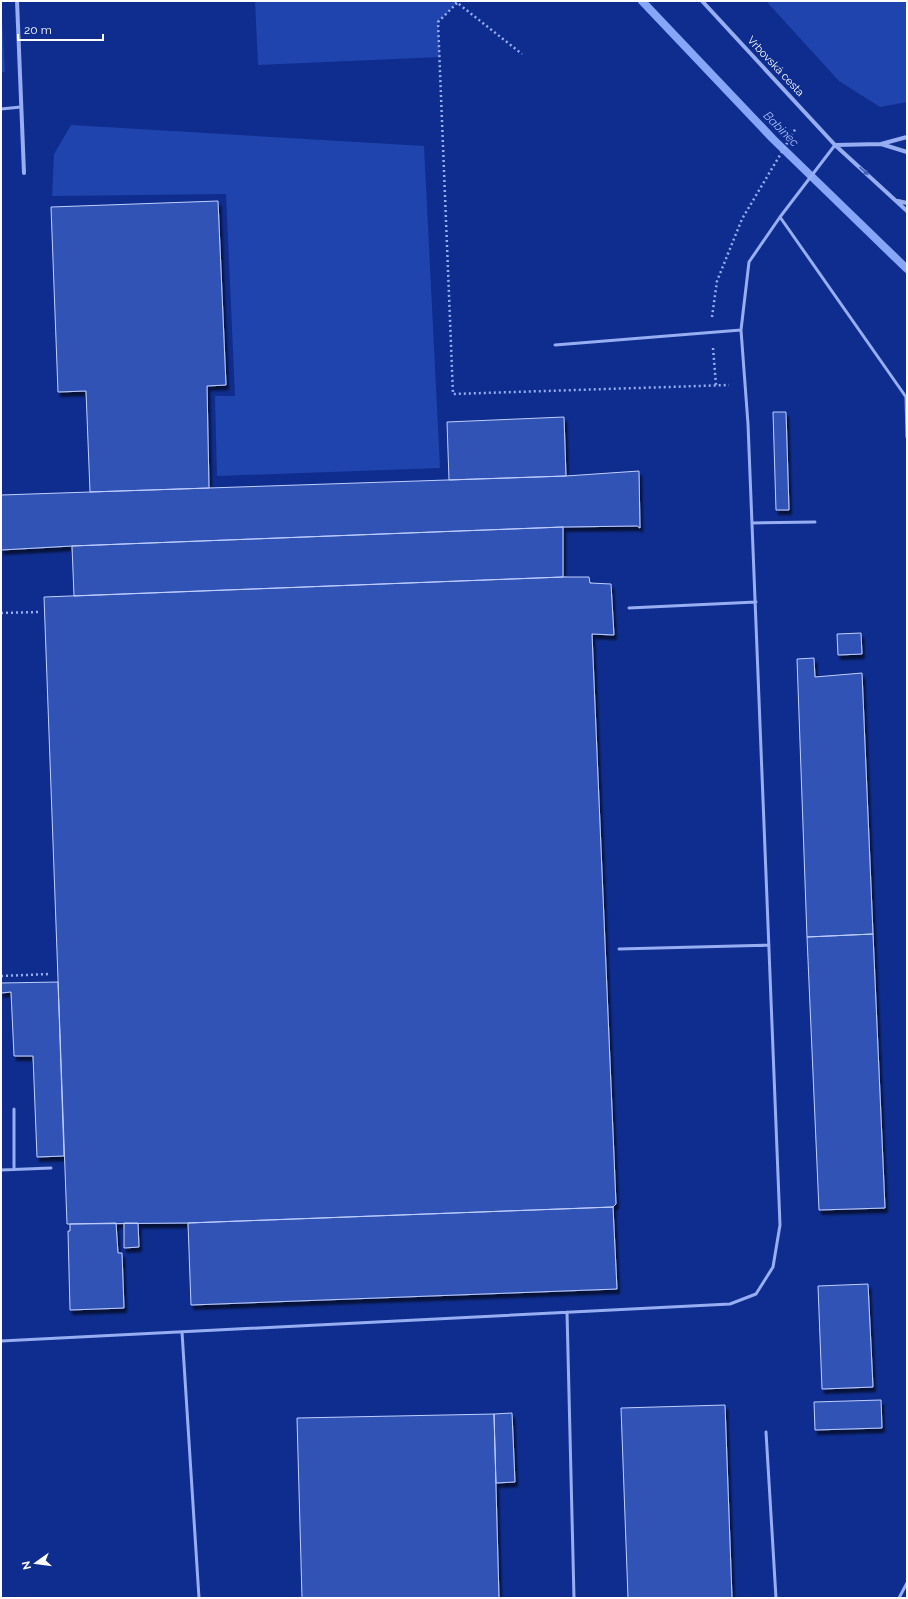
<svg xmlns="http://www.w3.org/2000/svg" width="908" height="1599" viewBox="0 0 908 1599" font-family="Raleway,sans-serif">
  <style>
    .green { fill: #2044ae }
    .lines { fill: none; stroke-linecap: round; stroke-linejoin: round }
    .stream { stroke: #88a6f7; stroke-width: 8 }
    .building { fill: #3353b6; stroke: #becffe; filter: url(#shadow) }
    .path { stroke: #97aef3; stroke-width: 2.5; stroke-dasharray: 2 3; stroke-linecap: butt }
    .lane { stroke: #97aef3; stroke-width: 3 }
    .street { stroke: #97aef3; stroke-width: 4 }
    .oneway { fill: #4561b6 }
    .labels { text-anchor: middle; stroke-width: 4; stroke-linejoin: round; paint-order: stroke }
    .street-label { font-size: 11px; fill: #fff; stroke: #0f2d8e }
    .water-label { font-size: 12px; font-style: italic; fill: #a3b9fa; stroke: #0f2d8e }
  </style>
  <defs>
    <filter id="shadow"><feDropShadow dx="2.5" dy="4.5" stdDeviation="1" flood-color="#0009"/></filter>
  </defs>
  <rect width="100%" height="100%" fill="#0f2d8e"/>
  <path class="green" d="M1,1L5,72H1Z
    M255,1H455L457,3L438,22L440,57L258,65Z
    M766,1H907V102L880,107L839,81Z
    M71,125L424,146L440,468L217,476L215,396H235L226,194L52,196L54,154Z"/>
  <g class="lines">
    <path class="stream" d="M642,1L773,139L907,269"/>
  </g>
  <path class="building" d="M218,201L226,385L207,386L209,488L90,492L86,391L58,392L51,207Z
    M773,412H786L789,510H776Z
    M564,417L566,476L449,480L447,422Z
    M639,471L640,528L637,526L563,527L72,546L1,550V495L566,476Z
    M563,527V577L74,596L72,546Z
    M563,577H589L590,583L611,584L614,635L592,634L616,1204L613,1207L188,1223L67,1224L44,597Z
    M861,633L862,654L838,655L837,634Z
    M814,658L815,677L862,673L873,934L807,937L797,659Z
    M873,934L885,1208L819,1210L807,937Z
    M58,982L64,1156L37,1157L33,1056H14L11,992L1,993V983Z
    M613,1207L617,1289L191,1305L188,1223Z
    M116,1223L118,1253H122L124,1308L70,1310L68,1231H70V1224Z
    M124,1223H138L139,1247L124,1248Z
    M868,1284L873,1387L822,1389L818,1286Z
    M881,1400L882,1428L815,1430L814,1402Z
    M725,1405L732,1598H628L621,1408Z
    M512,1413L515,1482L496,1483L494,1414Z
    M494,1414L499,1598H302L297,1418Z"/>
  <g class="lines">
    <path class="path" d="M455,1L522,54
      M457,3L438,22L453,394L729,385
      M712,317L717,281L742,219L796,128
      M713,348L716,385
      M1,613L40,612
      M1,976L50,974"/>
    <path class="lane" d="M1,109L21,107
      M780,217L906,397L907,437
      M555,345L741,330
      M752,523L815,522
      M629,608L756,602
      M619,949L769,945
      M14,1169V1109
      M1,1170L51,1168
      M567,1312L574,1598
      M182,1332L199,1598
      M1,1341L730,1304L756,1294L773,1267L780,1225L748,424L741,330L749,262L780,217L835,145
      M766,1432L776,1598
      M899,1598L907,1583"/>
    <path class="street" d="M17,1L24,173
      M702,1L835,145L907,211
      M881,144L907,152
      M835,145L881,144L907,137
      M898,201L907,203"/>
  </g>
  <defs><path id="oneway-solid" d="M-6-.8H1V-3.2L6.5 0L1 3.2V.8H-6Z"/></defs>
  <use class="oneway" href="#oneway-solid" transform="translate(864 171) rotate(41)"/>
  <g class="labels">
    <g class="street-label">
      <text transform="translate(776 66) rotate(47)" y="4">Vrbovská cesta</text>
    </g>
    <g class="water-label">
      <text transform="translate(781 129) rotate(45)" y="4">Babinec</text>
    </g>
  </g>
  <rect width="908" height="1599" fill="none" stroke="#ffffff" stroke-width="4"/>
  <g transform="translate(36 1563) rotate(256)" stroke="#0f2d8e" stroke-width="3" paint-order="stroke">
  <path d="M0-3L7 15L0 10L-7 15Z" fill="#ffffff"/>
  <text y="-6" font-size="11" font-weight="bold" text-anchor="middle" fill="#ffffff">N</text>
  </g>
  <path d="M18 34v6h85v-6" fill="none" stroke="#ffffff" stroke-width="2"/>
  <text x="24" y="34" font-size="12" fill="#ffffff" stroke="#0f2d8e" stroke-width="3" paint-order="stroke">20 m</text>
</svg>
